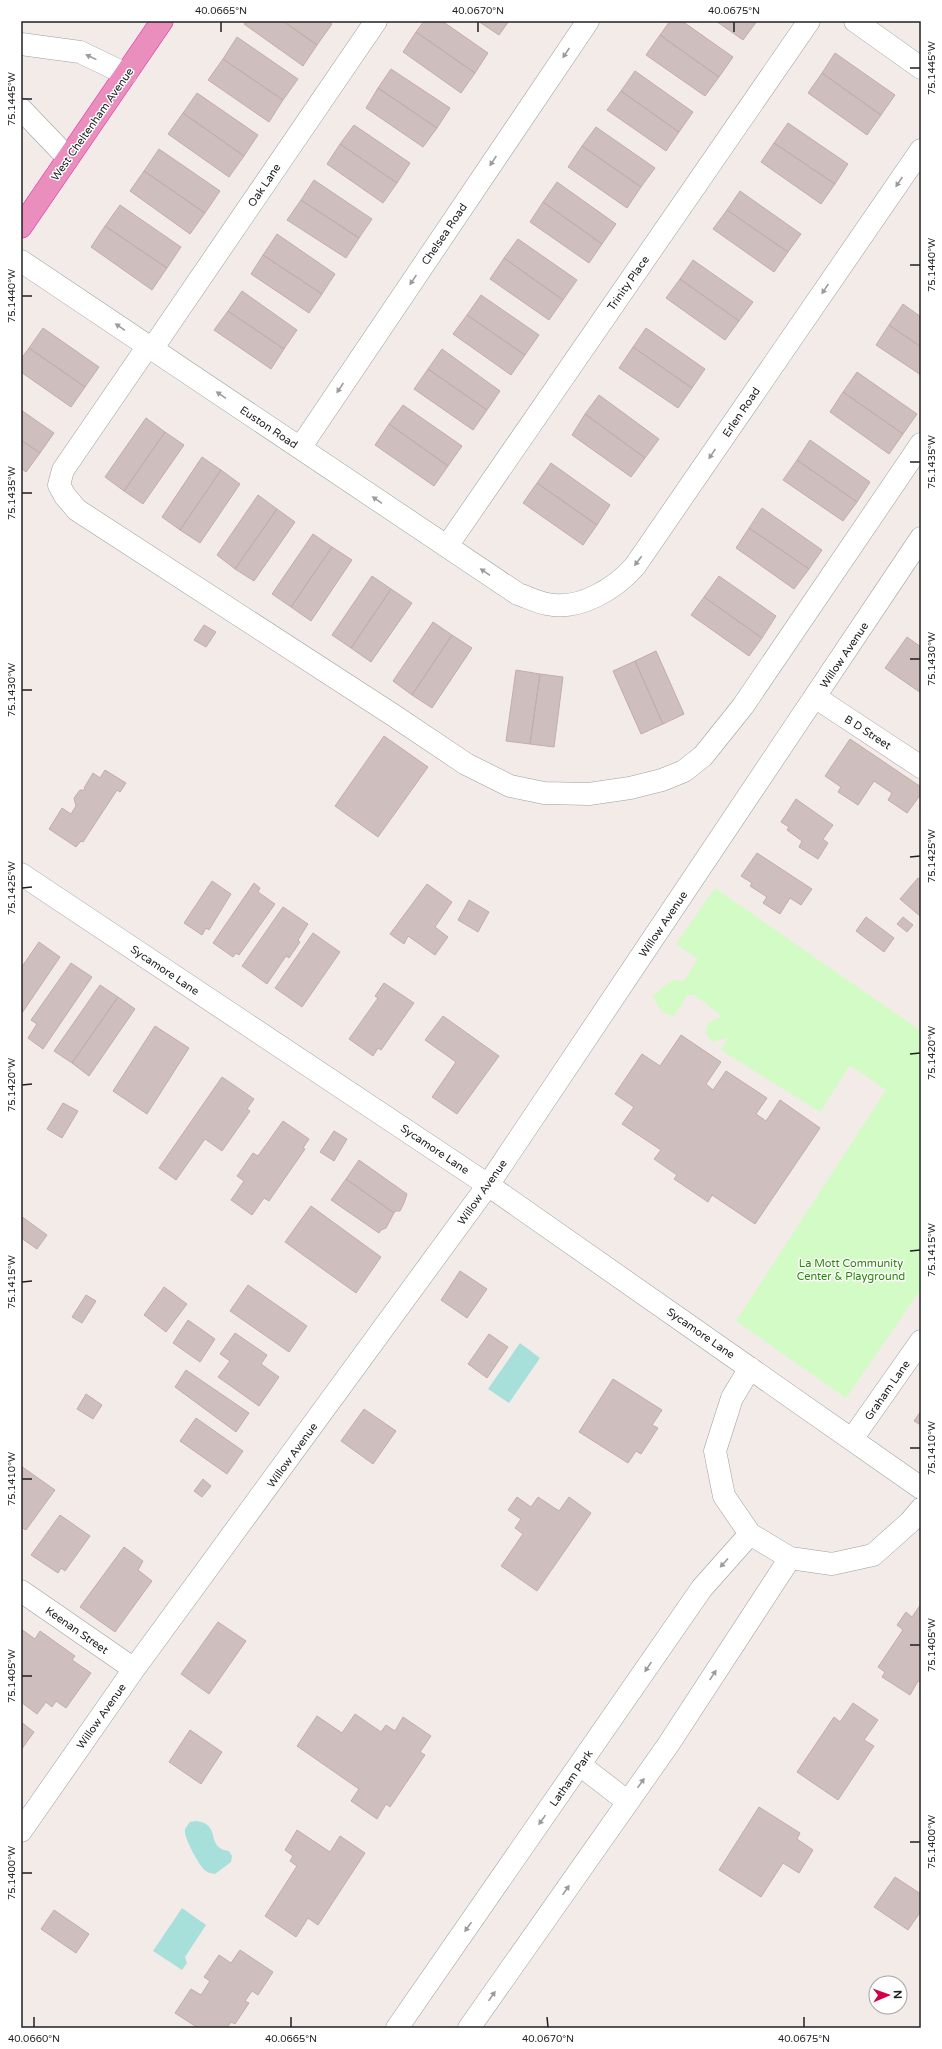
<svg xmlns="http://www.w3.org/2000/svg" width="942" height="2049" viewBox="0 0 942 2049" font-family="'Varela Round',sans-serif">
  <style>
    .park { fill: #d3fbc5 }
    .water { fill: #a7e0da }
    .building { fill: #cebfbe; stroke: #c4aca9 }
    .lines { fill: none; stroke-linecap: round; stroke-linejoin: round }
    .minor-casing { stroke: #9e9e9e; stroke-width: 23 }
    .highway-casing { stroke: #e123a4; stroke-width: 23 }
    .minor { stroke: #fff; stroke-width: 22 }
    .highway { stroke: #ea8ebe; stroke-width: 22 }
    .oneway { fill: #9b9b9b }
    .ticks { fill: none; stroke: #212121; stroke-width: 1.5 }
    .labels { text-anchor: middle; stroke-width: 3; stroke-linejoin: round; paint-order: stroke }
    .street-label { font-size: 11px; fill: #212121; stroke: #fff }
    .park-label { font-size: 11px; fill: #288608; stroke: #fff }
    .neatline { fill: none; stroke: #212121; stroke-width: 1.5 }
    .ticks-label { font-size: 10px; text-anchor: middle; fill: #212121 }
  </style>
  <rect width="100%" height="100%" fill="#f2ebe8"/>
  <path class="park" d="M715,888L921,1031V1289L846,1398L736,1321L886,1090L850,1065L820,1112L721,1050L729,1037L713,1042L705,1033L708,1023L722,1016L695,995H687L674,1016C661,1014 658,1008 653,996L672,980L684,981L698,959L676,944Z"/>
  <path class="water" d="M520,1343L540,1358L509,1403L488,1389Z
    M196,1821C223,1824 204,1848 229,1851L232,1856L231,1862L215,1874C212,1873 208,1873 206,1871C200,1868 183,1836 185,1830C185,1828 188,1825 190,1822Z
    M182,1908L206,1925L185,1957L187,1963L182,1970L153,1951Z"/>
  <path class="building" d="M246,21H283L317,45L303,66L244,24Z
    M283,21H328L332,24L317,45Z
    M424,21H442L488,53L475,73L416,32Z
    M478,21H509L499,35Z
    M670,21H682L733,57L719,77L660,35Z
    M716,21H757L743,40Z
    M416,32L475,73L461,93L403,52Z
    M660,35L719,77L705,96L646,55Z
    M237,37L298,79L283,100L223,59Z
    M835,53L895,95L881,115L822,73Z
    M223,59L283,100L269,122L208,80Z
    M391,69L450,108L437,128L378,88Z
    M635,71L693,112L679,132L621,91Z
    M822,73L881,115L867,135L808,93Z
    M378,88L437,128L423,147L366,108Z
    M621,91L679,132L666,151L607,110Z
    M197,93L258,135L244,156L183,113Z
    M183,113L244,156L229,177L168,134Z
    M788,123L848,164L835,184L774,143Z
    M354,125L410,163L397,183L340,144Z
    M596,127L655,168L641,187L582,146Z
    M774,143L835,184L821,204L761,162Z
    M340,144L397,183L383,203L327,164Z
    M582,146L641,187L627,208L568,167Z
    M159,149L220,191L205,213L144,171Z
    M144,171L205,213L190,234L130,191Z
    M314,180L372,219L359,238L301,200Z
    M557,182L616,224L602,244L543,202Z
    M740,191L801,234L788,252L727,210Z
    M301,200L359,238L346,258L287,220Z
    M543,202L602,244L589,263L530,222Z
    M120,205L181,247L167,268L105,226Z
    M727,210L788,252L774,272L713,229Z
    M105,226L167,268L152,290L91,247Z
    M277,234L335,274L322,294L263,255Z
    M518,239L577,280L563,300L504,258Z
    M263,255L322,294L309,313L251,274Z
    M504,258L563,300L549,320L490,279Z
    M693,260L753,302L739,321L680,279Z
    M680,279L739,321L725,340L666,298Z
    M242,291L297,330L284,349L228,311Z
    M481,295L539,335L525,355L467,315Z
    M903,304L921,317V347L889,325Z
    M228,311L284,349L271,369L214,330Z
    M467,315L525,355L511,375L453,334Z
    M889,325L921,347V375L876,345Z
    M43,328L99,367L85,387L29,348Z
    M646,328L705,369L692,388L633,347Z
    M633,347L692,388L678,408L619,368Z
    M29,348L85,387L71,407L21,372V359Z
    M442,349L500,391L487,410L428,369Z
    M428,369L487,410L473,430L414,389Z
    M857,372L917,414L903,434L843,392Z
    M843,392L903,434L889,454L830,412Z
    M599,395L659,439L645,458L585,414Z
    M403,405L462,446L448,466L389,424Z
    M21,410L54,433L40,453L21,440Z
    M585,414L645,458L631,477L572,435Z
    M146,418L165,432L124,491L105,477Z
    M389,424L448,466L434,486L375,445Z
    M165,432L184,445L143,504L124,491Z
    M21,440L40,453L26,472L21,468Z
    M810,440L870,482L857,502L797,460Z
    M202,457L221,470L180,530L162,517Z
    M797,460L857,502L843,521L783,480Z
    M551,463L610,505L597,525L537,483Z
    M221,470L240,484L200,543L180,530Z
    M537,483L597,525L583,545L523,503Z
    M258,495L277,509L235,569L217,555Z
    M762,508L822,550L809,569L749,528Z
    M277,509L295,522L254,581L235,569Z
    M749,528L809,569L794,589L736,548Z
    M313,534L332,547L291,607L272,594Z
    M332,547L352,560L311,621L291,607Z
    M372,576L391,589L351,648L332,635Z
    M719,576L776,616L762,638L704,597Z
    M391,589L412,603L371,662L351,648Z
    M704,597L762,638L749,656L691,615Z
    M433,622L452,635L412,695L393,681Z
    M204,625L216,632L206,647L194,640Z
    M452,635L472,648L432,708L412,695Z
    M907,637L921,647V693L885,668Z
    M656,651L684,714L663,724L635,661Z
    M635,661L663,724L641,734L613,671Z
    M516,670L540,674L530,744L506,741Z
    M540,674L563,677L554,747L530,744Z
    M384,736L428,767L378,837L335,806Z
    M850,739L921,787V794L907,813L888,800L892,793L874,781L858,805L838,792L841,787L825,776Z
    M105,770L126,783L120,792L117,790L83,842L81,841L76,847L49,829L62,808L71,814L76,806L74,798L80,790H86L84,788L93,773L100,778Z
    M796,799L833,825L823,839L828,843L818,859L799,847L802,841L787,830L789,827L781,822Z
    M757,853L812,889L801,905L790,898L780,914L763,903L767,897L750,886L752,883L741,876Z
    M918,878L921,880V917L900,899Z
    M212,881L231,894L209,930L206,928L202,935L184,923Z
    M254,883L260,888L258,892L275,904L239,955L236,953L233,957L213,943Z
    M427,884L452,902L435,927L448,937L435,955L408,936L404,944L390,934Z
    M469,900L489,912L478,932L458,920Z
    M283,907L308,924L298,940L300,942L289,958L286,956L267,984L242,966Z
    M866,917L894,938L884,952L856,931Z
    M903,917L913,925L907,932L897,924Z
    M313,933L340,952L302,1007L275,988Z
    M39,942L60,957L22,1013L21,968Z
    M71,963L92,977L43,1049L28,1038L37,1024L31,1020Z
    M384,983L414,1003L381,1050L378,1048L373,1056L349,1039L378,998L375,996Z
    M100,985L118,997L72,1063L54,1051Z
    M118,997L135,1009L89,1076L72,1063Z
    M443,1016L499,1056L457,1114L432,1097L456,1062L425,1040Z
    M155,1026L189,1048L147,1114L113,1091Z
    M681,1035L721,1062L706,1084L713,1090L726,1071L767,1098L756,1114L766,1121L780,1100L820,1128L755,1224L712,1195L708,1202L674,1179L677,1175L654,1159L661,1150L622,1124L634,1107L615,1094L642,1054L660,1066Z
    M222,1077L254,1099L247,1109L250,1111L222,1151L205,1139L176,1180L159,1168Z
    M63,1103L78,1111L62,1138L47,1129Z
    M283,1121L309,1139L303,1148L305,1149L269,1201L264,1198L252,1215L231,1200L244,1181L237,1176L253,1153L258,1156Z
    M334,1131L347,1139L334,1161L320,1152Z
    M359,1160L407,1194L404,1203L400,1211H395L394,1213L346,1179Z
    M346,1179L394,1213L386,1228L381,1230L379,1233L331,1200Z
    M311,1206L381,1257L356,1293L285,1242Z
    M21,1216L47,1235L37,1249L21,1238Z
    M460,1271L487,1289L467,1318L441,1300Z
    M248,1285L307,1326L289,1352L230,1311Z
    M164,1287L187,1304L166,1332L144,1315Z
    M86,1295L96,1301L82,1323L72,1317Z
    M188,1320L215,1339L200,1362L173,1343Z
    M235,1333L267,1355L261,1364L279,1377L259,1406L218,1377L230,1361L220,1354Z
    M489,1334L508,1347L487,1378L468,1364Z
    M186,1370L249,1413L236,1432L175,1387Z
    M613,1379L662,1410L652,1425L658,1428L641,1454L636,1451L628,1463L579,1432Z
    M86,1394L102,1405L93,1419L77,1409Z
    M364,1409L396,1431L373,1464L341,1441Z
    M921,1411V1425L914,1421Z
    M196,1418L243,1451L227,1474L180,1441Z
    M21,1466L55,1490L26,1530L21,1527Z
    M203,1479L211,1486L202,1497L194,1491Z
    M517,1497L531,1507L538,1497L559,1511L569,1497L591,1513L537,1591L501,1566L523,1534L515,1528L521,1519L508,1510Z
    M60,1515L90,1536L65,1571L61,1568L58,1573L31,1555Z
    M124,1547L143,1561L138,1570L152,1581L115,1632L80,1607Z
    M921,1604V1682L918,1681L910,1695L882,1677L885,1672L878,1667L903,1630L897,1625L906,1612L912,1617Z
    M218,1622L246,1641L209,1694L181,1674Z
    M21,1629L35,1639L40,1631L75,1656L72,1660L91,1673L66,1708L56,1701L52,1707L46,1702L37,1714L21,1702Z
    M853,1703L878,1720L864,1740L874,1746L838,1800L797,1772L834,1717L840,1722Z
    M355,1714L381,1732L386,1725L395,1731L403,1717L431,1736L420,1752L425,1755L390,1807L386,1804L377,1819L351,1801L359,1789L297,1746L317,1716L342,1733Z
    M21,1722L34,1732L21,1750Z
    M190,1730L222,1752L201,1784L169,1762Z
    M759,1807L800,1833L797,1839L813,1850L799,1873L783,1863L761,1897L719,1870Z
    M297,1830L330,1852L340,1836L365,1853L318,1925L308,1918L296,1937L265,1916L297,1866L290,1861L293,1856L285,1850Z
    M895,1877L921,1894V1911L908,1930L874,1907Z
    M54,1910L89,1934L76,1953L41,1929Z
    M240,1950L273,1972L258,1995L252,1991L245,2001L249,2003L235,2024L231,2022L227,2028H198L175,2013L191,1989L201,1995L210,1981L204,1977L219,1955L231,1963Z"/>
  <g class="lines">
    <defs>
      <path id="minor" d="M855,21L921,68
        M21,44L80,52L126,74
        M21,109L68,158
        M21,261L518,594C527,597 537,602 547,604C579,611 615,589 635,566L921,150
        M148,346L63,470L59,485L65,496L77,510L393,715L466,764L510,786L544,793L589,794L630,788L662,780L684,771L703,756L743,706L921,444
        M152,349L376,21
        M300,448L588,21
        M447,546L809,21
        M815,697L921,767
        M21,874L488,1185L921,1488
        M750,1368L732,1398L715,1451L724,1496L750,1534L790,1558L832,1564L873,1555L910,1522L921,1509
        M852,1439L921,1341
        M21,1591L134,1669
        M580,1765L628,1802
        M21,1831L134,1669L488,1185L921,538
        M397,2028L702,1588L750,1534
        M469,2028L668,1745L790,1558"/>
      <path id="highway" d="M21,227L162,21"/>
    </defs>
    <use href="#minor" class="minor-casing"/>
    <use href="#highway" class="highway-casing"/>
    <use href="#minor" class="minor"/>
    <use href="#highway" class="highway"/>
  </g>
  <defs><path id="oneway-solid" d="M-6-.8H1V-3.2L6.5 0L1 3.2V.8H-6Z"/></defs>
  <g class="oneway">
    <use href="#oneway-solid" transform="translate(566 53) rotate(124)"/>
    <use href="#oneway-solid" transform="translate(91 57) rotate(-154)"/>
    <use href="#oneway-solid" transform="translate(493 161) rotate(124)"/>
    <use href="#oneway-solid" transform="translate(899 182) rotate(124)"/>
    <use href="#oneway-solid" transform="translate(413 280) rotate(124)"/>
    <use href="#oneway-solid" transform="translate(825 289) rotate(124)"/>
    <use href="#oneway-solid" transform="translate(120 327) rotate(-146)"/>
    <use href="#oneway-solid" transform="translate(340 388) rotate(124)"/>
    <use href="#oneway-solid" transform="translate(221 395) rotate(-146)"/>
    <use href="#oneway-solid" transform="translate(712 454) rotate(124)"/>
    <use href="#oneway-solid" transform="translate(377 500) rotate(-146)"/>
    <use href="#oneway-solid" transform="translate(638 561) rotate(127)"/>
    <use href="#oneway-solid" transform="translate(485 572) rotate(-146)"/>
    <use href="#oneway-solid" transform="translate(724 1563) rotate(132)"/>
    <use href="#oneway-solid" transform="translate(648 1667) rotate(124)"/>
    <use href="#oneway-solid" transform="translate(713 1675) rotate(-57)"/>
    <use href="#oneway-solid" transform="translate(641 1783) rotate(-55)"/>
    <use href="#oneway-solid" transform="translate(542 1820) rotate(125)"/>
    <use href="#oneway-solid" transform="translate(566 1890) rotate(-55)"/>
    <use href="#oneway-solid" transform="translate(468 1927) rotate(125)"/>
    <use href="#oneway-solid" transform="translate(492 1996) rotate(-55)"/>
  </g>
  <path class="ticks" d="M221,22V32M478,22V32M734,22V32M910,68H920M22,99H32M910,265H920M22,296H32M910,462H920M22,493H32M910,659H920M22,690H32M910,857L920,856M22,888L32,887M910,1054L920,1053M22,1085L32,1084M910,1251L920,1250M22,1282L32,1281M910,1448H920M22,1479H32M910,1645H920M22,1676H32M910,1842H920M22,1873H32M34,2017V2027M291,2017V2027M547,2017L548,2027M804,2017V2027"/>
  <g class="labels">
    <g class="street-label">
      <text transform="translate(92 124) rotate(-55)" y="4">West Cheltenham Avenue</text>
      <text transform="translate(264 185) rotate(-56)" y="4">Oak Lane</text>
      <text transform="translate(444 234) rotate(-56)" y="4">Chelsea Road</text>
      <text transform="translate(628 283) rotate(-55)" y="4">Trinity Place</text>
      <text transform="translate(741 412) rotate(-56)" y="4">Erlen Road</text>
      <text transform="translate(269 427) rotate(34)" y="4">Euston Road</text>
      <text transform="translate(844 655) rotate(-56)" y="4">Willow Avenue</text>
      <text transform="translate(868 732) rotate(33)" y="4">B D Street</text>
      <text transform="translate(663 924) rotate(-56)" y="4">Willow Avenue</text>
      <text transform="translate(165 970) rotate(34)" y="4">Sycamore Lane</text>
      <text transform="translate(435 1149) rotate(34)" y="4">Sycamore Lane</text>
      <text transform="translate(482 1192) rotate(-55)" y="4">Willow Avenue</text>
      <text transform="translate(701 1333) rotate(35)" y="4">Sycamore Lane</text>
      <text transform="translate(887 1390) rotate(-55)" y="4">Graham Lane</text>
      <text transform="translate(292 1455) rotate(-54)" y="4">Willow Avenue</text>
      <text transform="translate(77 1630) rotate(35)" y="4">Keenan Street</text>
      <text transform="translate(101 1716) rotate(-55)" y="4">Willow Avenue</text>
      <text transform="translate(571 1778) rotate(-55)" y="4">Latham Park</text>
    </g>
    <g class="park-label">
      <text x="851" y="1267">La Mott Community<tspan x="851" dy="13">Center &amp; Playground</tspan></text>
    </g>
  </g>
  <rect width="942" height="2049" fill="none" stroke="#ffffff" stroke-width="44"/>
  <g transform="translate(888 1995) rotate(88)"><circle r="19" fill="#ffffff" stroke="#a6a6a6"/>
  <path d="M0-3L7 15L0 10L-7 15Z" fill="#d20046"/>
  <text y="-6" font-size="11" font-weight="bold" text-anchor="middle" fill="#212121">N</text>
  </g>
  <rect x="22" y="22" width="898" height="2005" class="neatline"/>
  <g class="ticks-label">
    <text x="221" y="14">40.0665°N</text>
    <text x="478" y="14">40.0670°N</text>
    <text x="734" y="14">40.0675°N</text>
    <text transform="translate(931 68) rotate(-90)" y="4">75.1445°W</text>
    <text transform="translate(11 99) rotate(-90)" y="4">75.1445°W</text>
    <text transform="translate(931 265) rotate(-90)" y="4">75.1440°W</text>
    <text transform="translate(11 296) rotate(-90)" y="4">75.1440°W</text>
    <text transform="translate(931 462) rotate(-90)" y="4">75.1435°W</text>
    <text transform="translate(11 493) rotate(-90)" y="4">75.1435°W</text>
    <text transform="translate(931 659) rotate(-90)" y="4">75.1430°W</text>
    <text transform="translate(11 690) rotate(-90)" y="4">75.1430°W</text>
    <text transform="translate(931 856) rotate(-90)" y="4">75.1425°W</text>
    <text transform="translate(11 888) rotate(-90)" y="4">75.1425°W</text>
    <text transform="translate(931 1053) rotate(-90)" y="4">75.1420°W</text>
    <text transform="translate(11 1085) rotate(-90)" y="4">75.1420°W</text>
    <text transform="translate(931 1250) rotate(-90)" y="4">75.1415°W</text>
    <text transform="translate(11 1282) rotate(-90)" y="4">75.1415°W</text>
    <text transform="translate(931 1448) rotate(-90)" y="4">75.1410°W</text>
    <text transform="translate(11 1479) rotate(-90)" y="4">75.1410°W</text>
    <text transform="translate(931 1645) rotate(-90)" y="4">75.1405°W</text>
    <text transform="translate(11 1676) rotate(-90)" y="4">75.1405°W</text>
    <text transform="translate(931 1842) rotate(-90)" y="4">75.1400°W</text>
    <text transform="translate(11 1873) rotate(-90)" y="4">75.1400°W</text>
    <text x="34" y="2042">40.0660°N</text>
    <text x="291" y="2042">40.0665°N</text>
    <text x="548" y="2042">40.0670°N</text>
    <text x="804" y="2042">40.0675°N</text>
  </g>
</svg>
